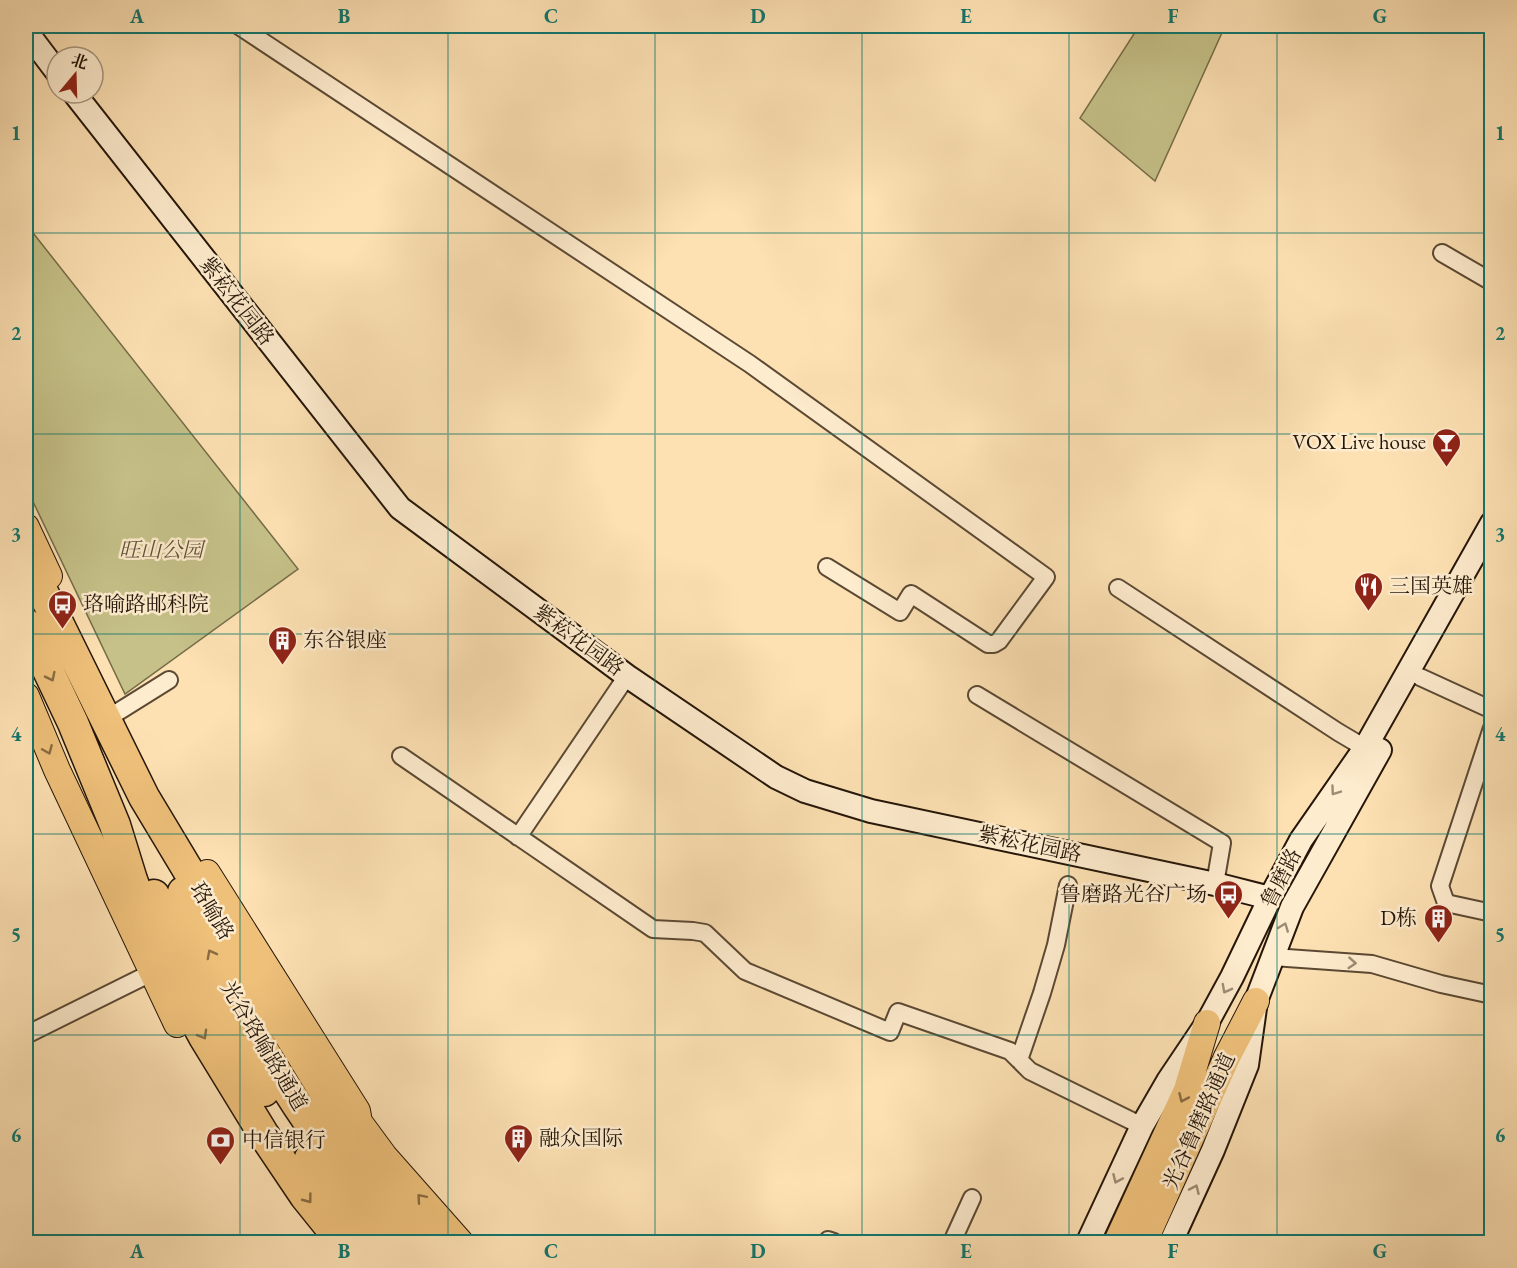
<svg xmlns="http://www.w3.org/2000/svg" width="1517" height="1268" viewBox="0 0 1517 1268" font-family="'EB Garamond','Noto Serif SC',serif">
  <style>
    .green { fill: #c5c188; stroke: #756c48; stroke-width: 1.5 }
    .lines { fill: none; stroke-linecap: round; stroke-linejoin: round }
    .street-casing { stroke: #5b4934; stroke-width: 20 }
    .secondary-casing { stroke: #251609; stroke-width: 26 }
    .primary-casing { stroke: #251609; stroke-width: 28 }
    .highway-casing { stroke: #251609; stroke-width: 33 }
    .street { stroke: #feecce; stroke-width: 16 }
    .secondary { stroke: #feecce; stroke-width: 22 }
    .primary { stroke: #eec07a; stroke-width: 26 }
    .highway { stroke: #eec07a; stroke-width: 30 }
    .oneway { stroke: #8a6b42 }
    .oneway2 { stroke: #9c8c75 }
    .grid { fill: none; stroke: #0f766e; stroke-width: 1.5; stroke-opacity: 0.55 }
    .labels { text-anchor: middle; stroke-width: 5; stroke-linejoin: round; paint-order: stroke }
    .street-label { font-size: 21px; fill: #251609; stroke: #feecce }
    .poi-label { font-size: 21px; fill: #251609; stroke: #feecce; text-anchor: start }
    .park-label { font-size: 21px; font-style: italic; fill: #5d5235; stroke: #feecce }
    .neatline { fill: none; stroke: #0f766e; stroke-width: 2 }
    .grid-label { font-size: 20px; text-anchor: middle; font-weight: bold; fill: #0f766e }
  </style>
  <rect width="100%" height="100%" fill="#fde1b3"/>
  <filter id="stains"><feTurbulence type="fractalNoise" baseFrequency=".00333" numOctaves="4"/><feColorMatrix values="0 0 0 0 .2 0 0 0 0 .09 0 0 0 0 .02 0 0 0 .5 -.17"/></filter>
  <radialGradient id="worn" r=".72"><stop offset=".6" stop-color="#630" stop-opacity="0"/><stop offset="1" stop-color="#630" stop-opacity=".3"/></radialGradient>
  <path class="green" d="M1139,26H1225L1155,181L1080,118Z
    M26,224L298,569L125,694L26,487Z"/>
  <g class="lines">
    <defs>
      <path id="street" d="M239,26L750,364L1046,577L999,641L994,644H988L911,594L900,612L827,567
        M1442,253L1492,282
        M1118,588L1338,732L1365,748
        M1420,677L1492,710
        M977,695L1222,843L1215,884
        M105,720L169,680
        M1492,728L1440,886L1446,903L1492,913
        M401,756L653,929L693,931L705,933L745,971L890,1032L898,1012L1010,1051L1030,1071L1142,1126
        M518,837L627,676
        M1273,957L1372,964L1441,984L1492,995
        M26,1035L159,969
        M1019,1060L1042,993L1056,945L1068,885
        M828,1240L834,1242
        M952,1242L972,1198"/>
      <path id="secondary" d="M26,31L57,72
        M74,93L400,508L627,676L776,777L805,791L871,811L1215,884L1270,898
        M1088,1242L1142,1126L1168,1081L1207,1023L1232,977L1270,898L1301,840L1365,748L1492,523
        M1171,1242L1213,1150L1247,1065L1256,1001L1292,907L1380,750"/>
      <path id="primary" d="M26,527L49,576
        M26,696L57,770L177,1024
        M207,873L357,1111L359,1122L384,1156L460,1242
        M1117,1242L1187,1090L1207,1023
        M1144,1242L1227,1057L1256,1001"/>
      <path id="highway" d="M26,558L144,797L233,945L297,1047L337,1112L397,1199L434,1242
        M26,624L73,723L115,825L132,880L156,946L169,972L204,1037L264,1135L305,1196L342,1242
        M183,892C237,1018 311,1138 401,1242
        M154,895L223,1027L264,1091
        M310,1158L372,1242"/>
    </defs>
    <use href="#street" class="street-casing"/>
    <use href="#secondary" class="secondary-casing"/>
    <use href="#primary" class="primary-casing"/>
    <use href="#highway" class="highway-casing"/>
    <use href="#street" class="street"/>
    <use href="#secondary" class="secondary"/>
    <use href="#primary" class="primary"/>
    <use href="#highway" class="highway"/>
  </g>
  <defs><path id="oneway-chevron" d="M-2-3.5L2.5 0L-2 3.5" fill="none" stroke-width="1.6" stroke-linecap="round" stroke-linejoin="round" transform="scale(1.5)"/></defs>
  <g class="oneway">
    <use href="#oneway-chevron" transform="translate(51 677) rotate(64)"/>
    <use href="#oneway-chevron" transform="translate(48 750) rotate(67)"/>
    <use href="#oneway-chevron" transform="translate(211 954) rotate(-118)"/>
    <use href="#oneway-chevron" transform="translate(203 1035) rotate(60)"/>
    <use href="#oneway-chevron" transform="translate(1183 1098) rotate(114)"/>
    <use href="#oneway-chevron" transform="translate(421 1198) rotate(-131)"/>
    <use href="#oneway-chevron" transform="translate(308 1199) rotate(53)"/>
  </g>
  <g class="oneway2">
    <use href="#oneway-chevron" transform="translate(1335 791) rotate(125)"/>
    <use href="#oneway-chevron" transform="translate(1284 927) rotate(-69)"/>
    <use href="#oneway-chevron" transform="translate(1352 963) rotate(4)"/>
    <use href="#oneway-chevron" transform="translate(1226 989) rotate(118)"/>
    <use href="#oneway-chevron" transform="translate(1117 1179) rotate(114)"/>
    <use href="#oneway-chevron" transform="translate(1195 1189) rotate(-66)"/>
  </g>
  <path class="grid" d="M240,26V1242M448,26V1242M655,26V1242M862,26V1242M1069,26V1242M1277,26V1242M26,233H1492M26,434H1492M26,634H1492M26,834H1492M26,1035H1492"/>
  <defs>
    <symbol id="bar-pin" viewBox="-11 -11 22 30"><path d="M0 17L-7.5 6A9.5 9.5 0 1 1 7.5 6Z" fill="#8f2418" stroke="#feecce"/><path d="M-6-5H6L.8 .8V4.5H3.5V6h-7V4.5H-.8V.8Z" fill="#fff"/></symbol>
    <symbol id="restaurant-pin" viewBox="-11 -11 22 30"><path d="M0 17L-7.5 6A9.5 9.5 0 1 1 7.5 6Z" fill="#8f2418" stroke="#feecce"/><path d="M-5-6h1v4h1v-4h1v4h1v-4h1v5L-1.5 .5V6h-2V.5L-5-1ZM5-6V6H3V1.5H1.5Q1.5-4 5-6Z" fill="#fff"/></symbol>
    <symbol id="bus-pin" viewBox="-11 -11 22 30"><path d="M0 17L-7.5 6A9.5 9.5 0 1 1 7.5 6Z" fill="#8f2418" stroke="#feecce"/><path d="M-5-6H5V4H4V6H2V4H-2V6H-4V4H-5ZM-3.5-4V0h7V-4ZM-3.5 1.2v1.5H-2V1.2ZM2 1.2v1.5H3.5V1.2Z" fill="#fff"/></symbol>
    <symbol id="building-pin" viewBox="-11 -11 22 30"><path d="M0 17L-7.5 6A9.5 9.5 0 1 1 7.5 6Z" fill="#8f2418" stroke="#feecce"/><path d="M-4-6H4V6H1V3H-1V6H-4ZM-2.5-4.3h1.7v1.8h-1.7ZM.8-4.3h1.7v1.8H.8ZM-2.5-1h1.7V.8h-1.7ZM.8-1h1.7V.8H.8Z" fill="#fff"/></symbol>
    <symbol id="bank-pin" viewBox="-11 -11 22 30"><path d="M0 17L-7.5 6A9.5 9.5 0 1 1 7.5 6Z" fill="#8f2418" stroke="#feecce"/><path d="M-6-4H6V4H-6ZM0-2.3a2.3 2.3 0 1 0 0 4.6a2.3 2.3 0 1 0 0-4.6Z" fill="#fff"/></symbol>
  </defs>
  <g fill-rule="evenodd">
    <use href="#bar-pin" x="1430" y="426" width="33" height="45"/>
    <use href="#restaurant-pin" x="1352" y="570" width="33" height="45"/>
    <use href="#bus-pin" x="46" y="588" width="33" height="45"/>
    <use href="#building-pin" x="266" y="624" width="33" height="45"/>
    <use href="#bus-pin" x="1212" y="878" width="33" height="45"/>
    <use href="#building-pin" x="1422" y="902" width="33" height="45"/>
    <use href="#building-pin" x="502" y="1122" width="33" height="45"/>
    <use href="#bank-pin" x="204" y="1124" width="33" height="45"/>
  </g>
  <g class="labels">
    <g class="street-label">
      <text transform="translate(237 301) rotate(52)" y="7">紫菘花园路</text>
      <text transform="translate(579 640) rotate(36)" y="7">紫菘花园路</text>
      <text transform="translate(1030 844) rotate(12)" y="7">紫菘花园路</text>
      <text transform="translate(1281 878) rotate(-63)" y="7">鲁磨路</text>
      <text transform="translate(212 911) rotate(59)" y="7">珞喻路</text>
      <text transform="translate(264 1046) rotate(59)" y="7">光谷珞喻路通道</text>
      <text transform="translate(1199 1121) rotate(-66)" y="7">光谷鲁磨路通道</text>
    </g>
    <g class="poi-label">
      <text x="1426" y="449" text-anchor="end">VOX Live house</text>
      <text x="1389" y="593">三国英雄</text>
      <text x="83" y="611">珞喻路邮科院</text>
      <text x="303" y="647">东谷银座</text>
      <text x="1207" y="901" text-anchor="end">鲁磨路光谷广场</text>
      <text x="1417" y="925" text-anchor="end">D栋</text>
      <text x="539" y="1145">融众国际</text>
      <text x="242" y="1147">中信银行</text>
    </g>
    <g class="park-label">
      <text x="161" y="557">旺山公园</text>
    </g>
  </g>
  <rect width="1517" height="1268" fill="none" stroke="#fde1b3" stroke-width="66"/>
  <g transform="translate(75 75) rotate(19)"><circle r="28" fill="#feecce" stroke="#a7967f" stroke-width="1.5"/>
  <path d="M0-4.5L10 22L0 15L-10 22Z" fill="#8f2418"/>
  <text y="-9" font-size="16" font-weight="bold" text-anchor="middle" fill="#251609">北</text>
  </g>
  <rect x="33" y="33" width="1451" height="1202" class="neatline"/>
  <g class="grid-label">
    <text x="137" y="23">A</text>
    <text x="344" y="23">B</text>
    <text x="551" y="23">C</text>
    <text x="758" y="23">D</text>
    <text x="966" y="23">E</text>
    <text x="1173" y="23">F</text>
    <text x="1380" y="23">G</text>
    <text x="16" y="140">1</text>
    <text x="1500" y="140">1</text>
    <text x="16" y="340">2</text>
    <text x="1500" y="340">2</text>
    <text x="16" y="541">3</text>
    <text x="1500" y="541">3</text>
    <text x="16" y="741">4</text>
    <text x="1500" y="741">4</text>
    <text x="16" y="941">5</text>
    <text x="1500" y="941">5</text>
    <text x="16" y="1142">6</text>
    <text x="1500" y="1142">6</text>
    <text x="137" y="1258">A</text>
    <text x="344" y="1258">B</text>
    <text x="551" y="1258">C</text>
    <text x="758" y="1258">D</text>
    <text x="966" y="1258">E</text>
    <text x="1173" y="1258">F</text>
    <text x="1380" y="1258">G</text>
  </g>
  <rect width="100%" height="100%" filter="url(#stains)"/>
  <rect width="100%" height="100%" fill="url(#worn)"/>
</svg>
